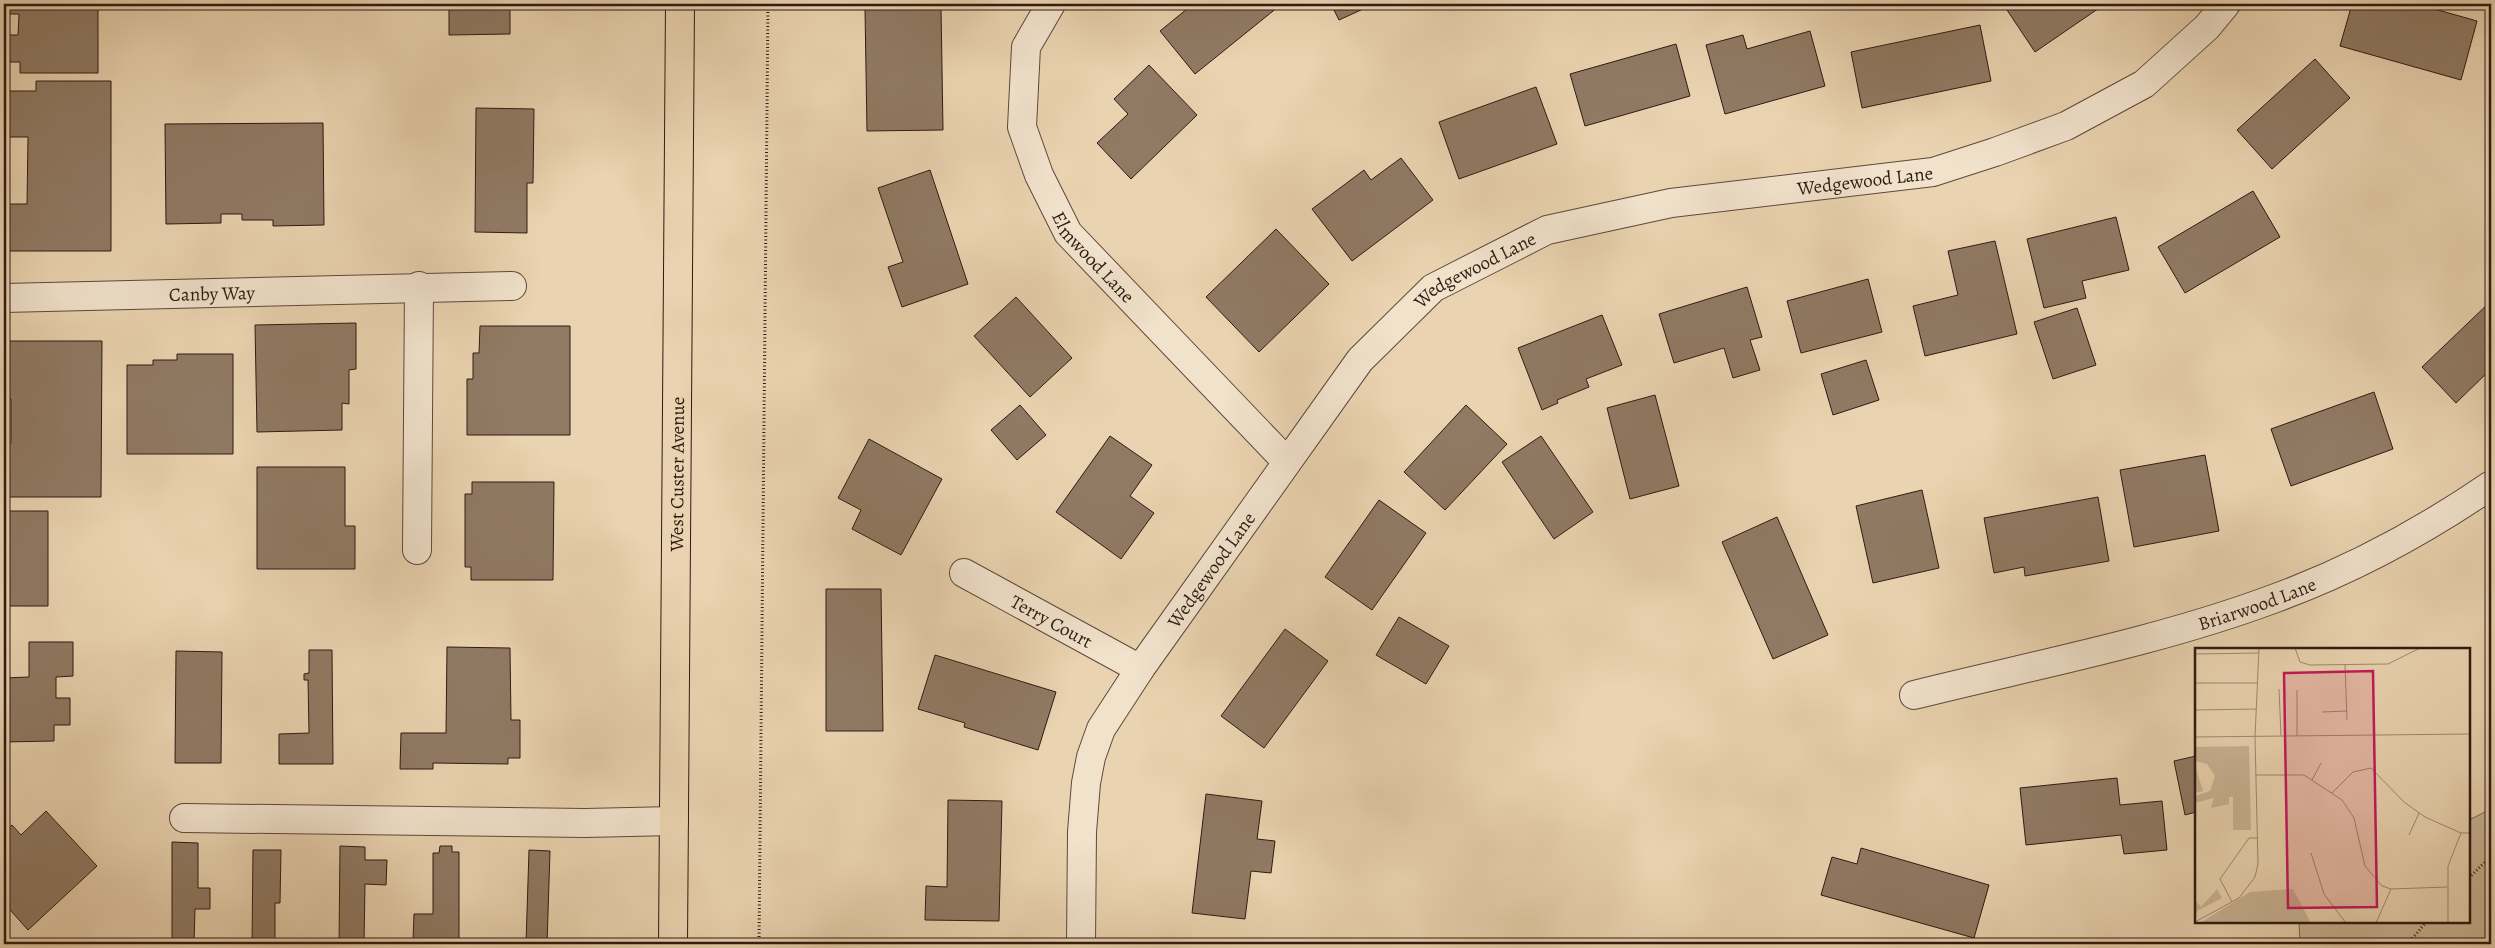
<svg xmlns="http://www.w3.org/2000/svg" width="2495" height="948" viewBox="0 0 2495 948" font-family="Alegreya,serif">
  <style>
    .green { fill: #cab495; stroke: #7c6754 }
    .building { fill: #907a64; stroke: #2f1a12 }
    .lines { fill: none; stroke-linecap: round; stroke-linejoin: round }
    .minor-casing { stroke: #5e483a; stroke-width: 30 }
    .major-casing { stroke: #2f1a12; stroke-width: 30 }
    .path { stroke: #2f1a12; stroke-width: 3; stroke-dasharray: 1 2.5; stroke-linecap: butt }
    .minor { stroke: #f1e2cc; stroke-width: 28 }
    .major { stroke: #ead3b0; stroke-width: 28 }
    .labels { text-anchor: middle; stroke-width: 4; stroke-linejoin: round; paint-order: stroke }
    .street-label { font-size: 19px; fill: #2f1a12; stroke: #f1e2cc }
    .inset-road { fill: none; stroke: #9f8971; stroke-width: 1 }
    .view { fill: #c2185b; fill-opacity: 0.15; stroke: #c2185b; stroke-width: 2.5 }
    .inset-edge { fill: none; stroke: #2f1a12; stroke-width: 2.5 }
  </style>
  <rect width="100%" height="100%" fill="#ead3b0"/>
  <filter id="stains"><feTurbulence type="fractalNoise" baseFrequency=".004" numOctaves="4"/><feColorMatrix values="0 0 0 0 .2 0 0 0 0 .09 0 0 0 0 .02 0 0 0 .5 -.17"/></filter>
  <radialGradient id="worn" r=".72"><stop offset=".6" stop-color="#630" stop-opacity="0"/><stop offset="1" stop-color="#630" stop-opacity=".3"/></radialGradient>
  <path class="green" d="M2491,809V944H2300L2299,922H2469V820Z"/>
  <path class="building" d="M4,4H98V73H20V62H7V35H18L19,14H4Z
    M449,4H510V34L449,35Z
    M1193,4H1275L1278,7L1195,74L1160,31Z
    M1331,4H1374L1339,20Z
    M2003,4H2105L2035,52Z
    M2352,4H2417L2477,21L2461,80L2340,46Z
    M941,8L943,130L867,131L865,9Z
    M1980,25L1991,81L1862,108L1851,52Z
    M1810,31L1825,86L1725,114L1706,45L1743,35L1747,49Z
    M1676,44L1690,96L1585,126L1570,74Z
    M2315,59L2350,98L2272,169L2237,130Z
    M1149,65L1197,115L1131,179L1097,143L1128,114L1114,99Z
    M36,81H111V251H6V204H27L28,137H5V91H36Z
    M1536,87L1557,144L1459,179L1439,122Z
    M476,108L534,109L533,183H527V233L475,232Z
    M323,123L324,225L273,226V220H242V214H221V223L166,224L165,124Z
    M1401,158L1433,200L1352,261L1312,209L1364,170L1371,180Z
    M930,170L968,284L902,307L888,267L903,262L878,188Z
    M2253,191L2280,237L2185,293L2158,247Z
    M2116,217L2129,270L2082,281L2086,298L2044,308L2027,239Z
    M1276,229L1329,284L1259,352L1206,297Z
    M1995,241L2017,334L1925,356L1913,306L1958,295L1948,251Z
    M1868,279L1882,332L1801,353L1787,301Z
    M1747,287L1762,337L1750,340L1760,370L1733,378L1724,348L1674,363L1659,314Z
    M1016,297L1072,358L1030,397L974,336Z
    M2491,301V369L2456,403L2422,367Z
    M2077,308L2096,365L2053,379L2034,322Z
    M1602,315L1622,365L1586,379L1589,387L1557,400L1558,403L1542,410L1518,348Z
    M356,323V369L349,370V404L342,403V430L257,432L255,325Z
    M480,326H570V435H467V379H473V353H479Z
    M4,341H102L101,497H5V443H11V399H4Z
    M177,354H233V454H127V365H153V360H177Z
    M1866,360L1879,400L1833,415L1821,374Z
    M2374,392L2393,449L2291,486L2271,429Z
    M1655,395L1679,486L1630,499L1607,408Z
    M1020,405L1046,435L1017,460L991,430Z
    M1466,405L1507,444L1445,510L1404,472Z
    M1110,436L1152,465L1130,496L1154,513L1121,559L1056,512Z
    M1541,436L1593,512L1554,539L1502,462Z
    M869,439L942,479L901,555L852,529L861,510L838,498Z
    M2205,455L2219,531L2134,547L2120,470Z
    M257,467H345V526H355V569H257Z
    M472,482H554L553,580H471V567H465V494H472Z
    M1922,490L1939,568L1873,583L1856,506Z
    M2098,497L2109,561L2025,576L2024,567L1994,573L1984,518Z
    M1379,500L1426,533L1372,610L1325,577Z
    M8,511H48V606H4V522H7Z
    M1777,517L1828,635L1773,659L1722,542Z
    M826,589H881L883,731H826Z
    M1399,617L1449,646L1426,684L1376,655Z
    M1285,629L1328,661L1264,748L1221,716Z
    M29,642H73V676L56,677V698H70V725H54V741L4,742V678L29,677Z
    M447,647L510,648L511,720H520V758H508V764L433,763V769H400L401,733H446Z
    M309,650H332L333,764H279V734L309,733L308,680H304V674L309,673Z
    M176,651L222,652L221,763H175Z
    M935,655L1056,692L1038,750L964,727L965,723L918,709Z
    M2196,756V812L2185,815L2174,761Z
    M2117,778L2120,805L2162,801L2167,850L2124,854L2121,835L2026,845L2020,788Z
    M1206,794L1262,801L1257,839L1275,841L1271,873L1251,871L1245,919L1192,913Z
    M948,800L1002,801L999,921L925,920L926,886L947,887Z
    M46,811L97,866L28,930L4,903V832L12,825L21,835Z
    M172,842L198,843V888H210V909H195L194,944H172Z
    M340,846L365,847V860H387L386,885L365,884L364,944H339Z
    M440,846H452V852H459V944H433V941H413L414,914H433V853H439Z
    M1861,848L1989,885L1974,938L1821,895L1832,857L1857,864Z
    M253,850H281L280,903H275V944H252Z
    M529,850L550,851L547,944H526Z
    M1162,942L1219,943V944H1162Z"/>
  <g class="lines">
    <defs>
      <g id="minor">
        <path id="s1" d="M1051,4L1026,47L1022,127L1039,175L1068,233L1286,461"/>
        <path id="s2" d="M4,298L512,286"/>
        <path d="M417,550L419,286"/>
        <path id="s3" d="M964,573L1140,669"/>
        <path id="s4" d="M1914,695C2034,665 2157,642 2273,599C2350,571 2424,531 2491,485"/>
        <path d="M184,818L585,823L674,821"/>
        <path id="s5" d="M1081,944L1082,832L1086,783L1091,757L1101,729L1140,669L1360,360L1433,288L1547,230L1671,203L1933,172L1995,152L2066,126L2144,84L2207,27L2226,4"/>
      </g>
      <g id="major">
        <path id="s6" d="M673,944L680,4"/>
      </g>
    </defs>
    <use href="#minor" class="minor-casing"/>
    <use href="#major" class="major-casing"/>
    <path class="path" d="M2469,878L2491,856
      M759,944L768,4
      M2408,944L2426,922"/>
    <use href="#minor" class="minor"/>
    <use href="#major" class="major"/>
  </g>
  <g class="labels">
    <g class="street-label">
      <text dy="7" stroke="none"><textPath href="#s5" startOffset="1221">Wedgewood Lane</textPath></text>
      <text dy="7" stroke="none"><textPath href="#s1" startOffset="280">Elmwood Lane</textPath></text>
      <text dy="7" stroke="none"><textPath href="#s5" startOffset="816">Wedgewood Lane</textPath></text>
      <text dy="7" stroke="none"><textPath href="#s2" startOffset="208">Canby Way</textPath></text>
      <text dy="7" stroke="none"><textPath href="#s6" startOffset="470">West Custer Avenue</textPath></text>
      <text dy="7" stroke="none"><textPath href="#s5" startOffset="411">Wedgewood Lane</textPath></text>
      <text dy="7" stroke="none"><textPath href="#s4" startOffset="355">Briarwood Lane</textPath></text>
      <text dy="7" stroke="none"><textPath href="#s3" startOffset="100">Terry Court</textPath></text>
    </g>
  </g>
  <g transform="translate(2195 648)">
    <rect width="275" height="275" fill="#ead3b0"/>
    <path d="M54,98L56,182H38V149H34V156L16,160L19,150L0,155V148L15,143L20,128L12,116L0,113V99ZM0,117L8,143L0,145ZM22,241L27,250L2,263L0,268V252L6,259ZM98,241L116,275H5L55,244Z" fill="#cab495"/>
    <path class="inset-road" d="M100,0L105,14L115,17L193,16L225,0M0,6L64,5M150,17L152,72M0,35H63M84,41L86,88M102,42V88M0,62L62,61M127,64L152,63M0,89L275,86M60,89L64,0M60,127H109L147,152L159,170L170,218L187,238L196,241L252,239M117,132L126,115M137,145L158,124L176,120L209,154L230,169L266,185H275M214,187L224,165M116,205L129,246L151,275M37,254L25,231L54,190H62M0,274L44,250L60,229L63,216L60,89M181,275L196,241M253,275V218L266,185"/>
    <path class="view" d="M178,23L182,259L93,260L89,25Z"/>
    <rect width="275" height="275" class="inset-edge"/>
  </g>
  <rect width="2495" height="948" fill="none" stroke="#ead3b0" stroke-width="20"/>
  <rect x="5" y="5" width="2485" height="938" fill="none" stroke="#2f1a12" stroke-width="2.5"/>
  <rect x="10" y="10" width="2475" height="928" fill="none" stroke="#2f1a12"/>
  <rect width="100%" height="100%" filter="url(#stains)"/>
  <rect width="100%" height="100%" fill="url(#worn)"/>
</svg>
